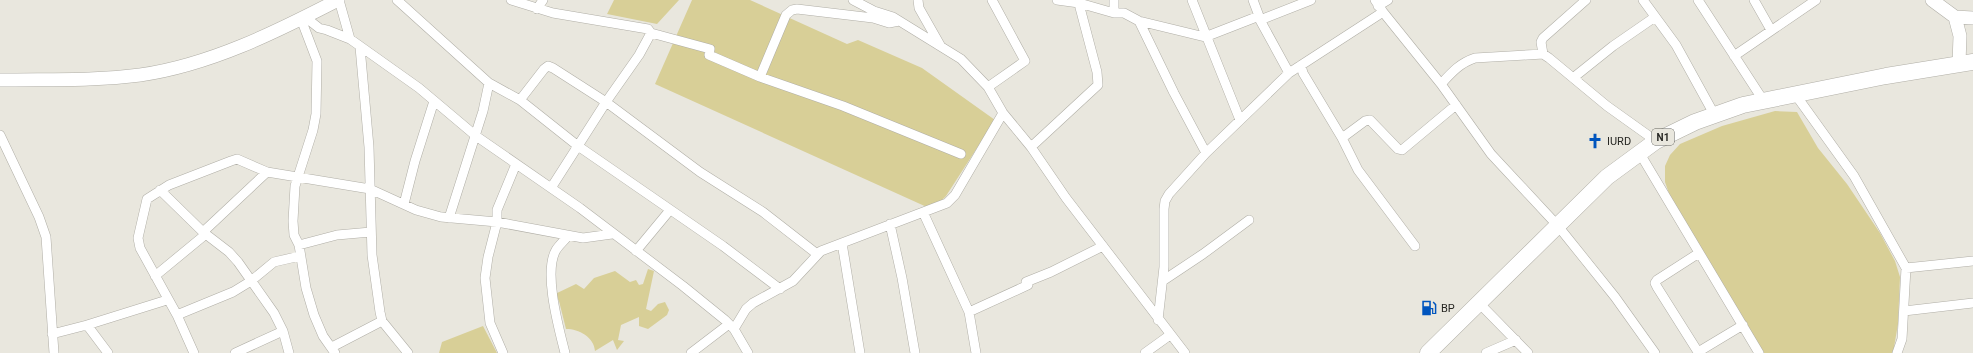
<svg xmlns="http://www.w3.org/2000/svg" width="1973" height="353" viewBox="0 0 1973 353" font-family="Roboto,sans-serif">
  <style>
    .green { fill: #d8cf97 }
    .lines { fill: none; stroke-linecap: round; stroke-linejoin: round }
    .street-casing { stroke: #b0aea6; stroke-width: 10 }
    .secondary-casing { stroke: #b0aea6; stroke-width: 14 }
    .highway-casing { stroke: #b0aea6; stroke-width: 17 }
    .street { stroke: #fff; stroke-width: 9 }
    .secondary { stroke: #fff; stroke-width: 13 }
    .highway { stroke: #fff; stroke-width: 16 }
    .labels { text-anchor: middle; stroke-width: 4; stroke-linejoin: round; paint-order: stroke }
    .shield { fill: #e9e7de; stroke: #61615b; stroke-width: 1 }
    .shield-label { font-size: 10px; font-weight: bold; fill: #272723 }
    .poi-label { font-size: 11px; fill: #272723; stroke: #e9e7de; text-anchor: start }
  </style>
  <rect width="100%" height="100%" fill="#e9e7de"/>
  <path class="green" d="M614,0H679L657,24L607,14Z
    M692,0H750L847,44L858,40L922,68L995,120L946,196L937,205L929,208L655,84Z
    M1775,111L1797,112L1818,148L1847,184L1880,233L1895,261L1900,277L1898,324L1893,353H1762L1672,202L1665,182V166L1670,155L1680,144L1722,126Z
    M648,269L654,271L646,309L651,311L658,304L665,302L669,310L667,315L648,329L639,326V317L621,325L618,340L624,341L617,350L613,340L595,351C594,337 579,329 566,329L559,301L555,294L576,284L584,289L594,278L615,271L630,282L636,280L639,285L643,284Z
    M483,326L497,353H439L442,342Z"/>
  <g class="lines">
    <defs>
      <path id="street" d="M339,0L350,39
        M397,0L489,83L520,100L578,146L723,246L780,289
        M511,0L553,13L648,29L651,33L710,49L709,55L760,77L843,106L961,154
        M853,0L874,11L893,17L961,59L988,87L1003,113L1031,147L1066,198L1185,353
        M918,0L919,8L940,45
        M1057,0L1079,3L1114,13H1124L1139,21L1205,37L1259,16L1260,20L1311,0
        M1192,0L1240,120
        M1253,0L1259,16
        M1375,0L1383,12L1441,84L1491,154L1558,226L1615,297L1655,353
        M1643,0L1676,45L1714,114
        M1698,0L1763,100
        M1754,0L1771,30
        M1378,6L1388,0
        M537,9L543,0
        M1114,13V0
        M305,17L319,28L327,30L350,39L419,88L476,136L580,208L683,286L725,320L734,329L748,353
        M301,19L317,61L316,114L313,130L295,186L293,221L294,235L299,245L306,288L314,315L323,336L335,353
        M1260,20L1289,73
        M1139,21L1174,93L1206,153
        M360,47L369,147L372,255L380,312L382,321L408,353
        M1543,54L1541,42L1543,38L1586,0
        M1734,56L1816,0
        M1301,65L1303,73L1342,138L1358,170L1415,246
        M760,77L786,15L792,10L797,9L873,18L889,23L899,21
        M1573,78L1613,46L1655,17
        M1441,84C1452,72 1460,63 1475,58L1543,54L1549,58L1607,106L1656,141
        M988,87L1025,61L992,0
        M1795,94L1854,176L1906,268L1973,261
        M520,100L544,69L548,66L553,68L606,102L700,172L763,212L817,254
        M0,135L39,217L46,237L54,353
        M1342,138L1365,121L1370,120L1398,149L1402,150L1456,105
        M1031,147L1098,85L1097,72L1078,0
        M1639,152L1759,353
        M551,188L606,102L639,55L651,33
        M160,190L203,232L229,252L238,262L274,313L283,331L289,353
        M404,204L415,161L434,101
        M923,212L969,312L976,353
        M449,218L483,111L489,83
        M890,224L902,278L915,353
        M203,232L267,172
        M842,243L860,353
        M299,245L337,235L371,232
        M636,251L670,210
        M1699,253L1657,280L1655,283L1657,287L1698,352L1743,325
        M155,276L206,234
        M1164,280L1203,254L1249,220
        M1479,303L1528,353
        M1904,311L1973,303
        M969,312L1028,285L1026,282L1051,272L1103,246
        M177,315L233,292L251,281L274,262L300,256
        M1158,320L1164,267V209L1165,201L1169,194L1206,153L1289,73L1383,12
        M87,325L108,353
        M734,329L746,309L753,303L793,281L821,251L947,203L955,195L1003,113
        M52,334L87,325L167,300
        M332,347L382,321
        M194,353L177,315L140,248L138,238L147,199L169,185L231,161L237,159L267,172L370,189L416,210L441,217L497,222L583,238L612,234
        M235,353L283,331
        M503,353L490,323L485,278L488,257L497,222V210L516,164
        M565,353C559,329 543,272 556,250C559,245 564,241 568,236
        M691,353L729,324
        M1145,353L1170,335
        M1486,353L1516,340
        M1897,353L1902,339L1906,268"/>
      <path id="secondary" d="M1932,0L1955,17L1973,18
        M1955,17L1960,36L1959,63
        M0,80C46,79 94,81 140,75C210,65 276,32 338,0"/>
      <path id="highway" d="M1428,353L1607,177L1656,141L1695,122L1743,105L1886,76L1973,62"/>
    </defs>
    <use href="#street" class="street-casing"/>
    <use href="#secondary" class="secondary-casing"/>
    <use href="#highway" class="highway-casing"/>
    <use href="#street" class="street"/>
    <use href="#secondary" class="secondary"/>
    <use href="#highway" class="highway"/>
  </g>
  <defs>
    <symbol id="church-bare" viewBox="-9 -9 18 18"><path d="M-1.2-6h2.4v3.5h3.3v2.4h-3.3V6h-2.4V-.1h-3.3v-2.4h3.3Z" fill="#0055be" stroke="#e9e7de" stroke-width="2.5" paint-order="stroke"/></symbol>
    <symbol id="fuel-bare" viewBox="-9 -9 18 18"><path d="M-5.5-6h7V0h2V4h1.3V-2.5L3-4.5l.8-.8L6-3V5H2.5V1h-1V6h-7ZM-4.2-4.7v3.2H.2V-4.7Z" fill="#0055be" stroke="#e9e7de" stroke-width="2.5" paint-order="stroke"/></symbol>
  </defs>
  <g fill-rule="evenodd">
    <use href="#church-bare" x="1584" y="130" width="22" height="22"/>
    <use href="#fuel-bare" x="1418" y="297" width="22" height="22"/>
  </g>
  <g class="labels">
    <rect class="shield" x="1652" y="129" width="22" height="16" rx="3"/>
    <g class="shield-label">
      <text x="1663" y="141">N1</text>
    </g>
    <g class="poi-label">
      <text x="1607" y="145">IURD</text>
      <text x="1441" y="312">BP</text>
    </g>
  </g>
</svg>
